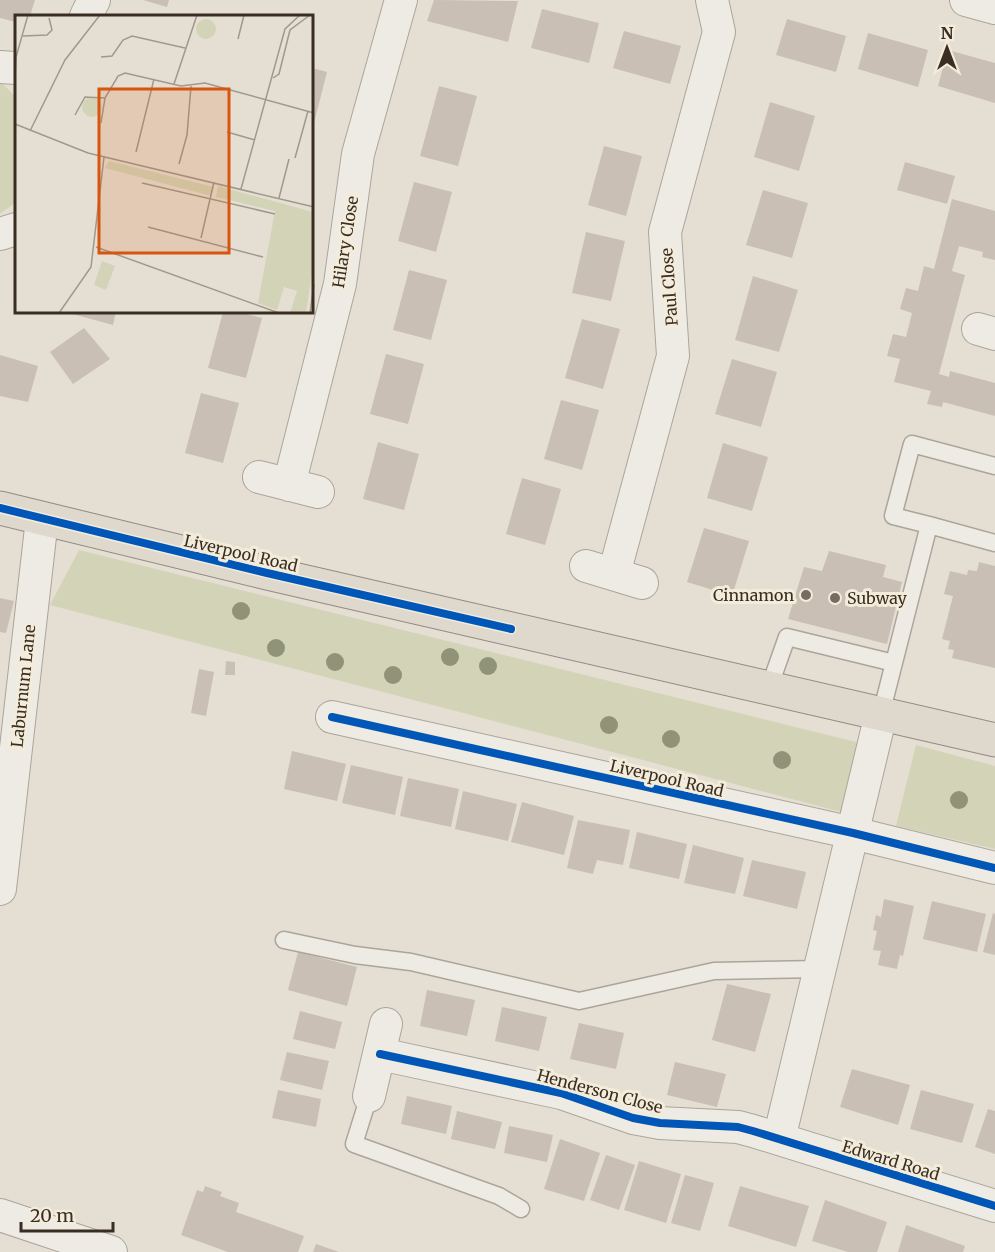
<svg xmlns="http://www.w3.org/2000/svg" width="995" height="1252" viewBox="0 0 995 1252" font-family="Merriweather,serif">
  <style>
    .green { fill: #d3d3b7 }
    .building { fill: #c9bfb4 }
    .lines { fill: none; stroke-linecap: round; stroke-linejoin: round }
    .service-casing { stroke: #aba59b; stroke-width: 19 }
    .minor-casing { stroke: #aba59b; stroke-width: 34 }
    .trunk-casing { stroke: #918a82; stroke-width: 35 }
    .service { stroke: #eeebe4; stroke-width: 16 }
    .minor { stroke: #eeebe4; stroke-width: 32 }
    .trunk { stroke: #ded8cd; stroke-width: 33 }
    .cycleway-casing { stroke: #f4ecdb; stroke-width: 11 }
    .cycleway { stroke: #0057b8; stroke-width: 8 }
    .tree { fill: #909377 }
    .poi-dot { fill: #766c61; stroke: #f4ecdb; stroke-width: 2 }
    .labels { text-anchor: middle; stroke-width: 6; stroke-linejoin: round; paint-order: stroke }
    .street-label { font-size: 16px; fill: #3a2e23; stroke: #f4ecdb }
    .poi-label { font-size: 16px; fill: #3a2e23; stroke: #f4ecdb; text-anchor: end }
    .inset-road { fill: none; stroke: #a1988d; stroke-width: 1.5 }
    .view { fill: #d7550e; fill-opacity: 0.15; stroke: #d7550e; stroke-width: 3 }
    .inset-edge { fill: none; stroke: #3a2e23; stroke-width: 3 }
  </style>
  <rect width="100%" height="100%" fill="#e5dfd3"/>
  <path class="green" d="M0,81L16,97V202L0,214Z
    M79,550L880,748L857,816L50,605Z
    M916,745L995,766V849L896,826Z"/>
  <path class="building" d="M0,0H35L30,16H16V22L0,18Z
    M143,0H169L167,7Z
    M434,0L518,1L508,42L427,21Z
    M542,9L599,23L589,63L531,48Z
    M787,19L846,36L836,72L776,55Z
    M624,31L681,46L670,84L613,68Z
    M868,33L928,50L918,87L858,69Z
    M948,50L995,63V103L938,86Z
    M312,68L327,72L313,127H312Z
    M439,86L477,96L458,166L420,156Z
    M770,102L815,116L799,171L754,157Z
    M604,146L642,156L626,216L588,205Z
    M905,162L955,176L947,204L897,190Z
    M414,182L452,192L436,252L398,241Z
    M763,190L808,203L792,258L746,245Z
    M952,199L995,211V260L982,257L983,252L959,246L952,271L965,275L939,374L949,377L950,371L995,383V416L943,402L942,407L927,404L931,391L894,382L900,359L887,356L893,334L906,337L912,313L900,309L906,288L918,291L924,266L934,269Z
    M586,232L625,241L611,301L572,293Z
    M409,270L447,280L431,340L393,330Z
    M753,276L798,290L779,352L735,340Z
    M65,312H116L113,325Z
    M223,312H239L262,318L246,378L208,368Z
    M582,319L620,329L603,389L565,378Z
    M84,328L110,359L73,384L50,352Z
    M386,354L424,364L408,424L370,414Z
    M0,355L38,366L28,402L0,396Z
    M732,359L777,372L761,427L715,414Z
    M201,393L239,403L223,463L185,453Z
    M561,400L599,410L582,470L544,459Z
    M378,442L419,454L404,510L363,499Z
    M723,443L768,457L752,511L707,498Z
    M522,478L561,489L545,545L506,534Z
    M704,528L749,541L732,596L687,582Z
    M829,551L886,565L883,577L902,582L887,644L788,619L804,567L822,571Z
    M979,562L995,566V668L952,658L954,650L948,649L950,641L942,639L953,596L944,594L950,571L967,575L968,570L977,571Z
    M0,598L14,601L6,633L0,632Z
    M226,661L235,662V675H225Z
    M199,669L214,672L206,716L191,713Z
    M292,751L346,764L337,801L284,789Z
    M351,765L403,777L395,815L342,803Z
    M408,778L459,789L451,827L400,816Z
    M463,791L517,804L508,841L455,829Z
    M522,802L574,816L564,855L511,842Z
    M578,820L630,830L623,865L597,860L593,874L567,868Z
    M637,832L687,844L679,879L629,868Z
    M693,845L744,858L735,894L684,883Z
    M752,860L806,872L797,909L743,896Z
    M884,899L914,906L903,956L900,955L897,969L878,965L881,951L873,950L877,931L873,930L876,915L881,917Z
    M932,901L986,914L977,952L923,939Z
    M993,913L995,914V955L983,952Z
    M298,952L357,967L347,1006L288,990Z
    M727,984L771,994L755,1052L712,1040Z
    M427,990L475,1000L467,1036L420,1026Z
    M502,1007L547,1017L539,1051L495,1041Z
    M300,1011L342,1022L335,1049L293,1039Z
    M579,1023L624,1033L616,1069L570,1059Z
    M287,1052L329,1061L322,1090L280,1080Z
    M675,1062L726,1074L717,1107L667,1095Z
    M852,1069L910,1085L898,1125L840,1107Z
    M278,1090L321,1099L316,1127L272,1118Z
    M921,1090L974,1104L962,1143L910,1129Z
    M407,1096L452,1106L446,1134L401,1124Z
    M988,1109L995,1111V1154L975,1147Z
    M457,1111L502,1122L495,1149L451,1139Z
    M509,1126L553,1135L547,1162L504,1153Z
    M560,1139L600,1153L584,1201L544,1189Z
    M606,1155L635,1165L619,1210L590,1200Z
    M639,1161L681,1174L666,1223L624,1210Z
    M685,1175L714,1183L700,1231L671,1223Z
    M205,1186L222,1192L220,1196L239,1203L236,1212L304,1236L298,1252H228L181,1235L197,1190L203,1192Z
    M740,1186L809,1206L796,1247L728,1226Z
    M825,1200L887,1222L877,1252H848L812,1241Z
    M906,1225L965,1246L963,1252H898Z
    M316,1244L339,1252H313Z"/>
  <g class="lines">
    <defs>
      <path id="service" d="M929,525L995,543
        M769,688L787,637L894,663
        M881,714L929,525L893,516L912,444L995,466
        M284,940L355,955L411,962L579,1001L714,971L820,969
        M369,1096L354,1144L499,1196L521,1209"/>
      <path id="minor" d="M966,0L995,8
        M86,16L94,0
        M0,67L16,68
        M0,234L16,229
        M978,329L995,334
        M259,477L318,492
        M289,485L340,284L358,154L401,0
        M586,566L642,583
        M614,574L673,356L665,232L719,32L712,0
        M332,717L853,833L995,868
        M0,889L42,519
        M380,1054L561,1093L633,1118L660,1123L738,1127L753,1131L995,1206
        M369,1096L386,1024
        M779,1139L881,714
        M0,1215L111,1252"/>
      <path id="trunk" d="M0,508L267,573L995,740"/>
    </defs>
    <use href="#service" class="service-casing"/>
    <use href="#minor" class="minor-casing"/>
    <use href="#trunk" class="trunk-casing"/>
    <use href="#service" class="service"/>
    <use href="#minor" class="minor"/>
    <use href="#trunk" class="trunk"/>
    <defs>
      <path id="cycleway" d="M0,508L267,573L511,629
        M332,717L853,833L995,868
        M380,1054L561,1093L633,1118L660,1123L738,1127L753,1131L995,1206"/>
    </defs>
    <use href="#cycleway" class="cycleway-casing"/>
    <use href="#cycleway" class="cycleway"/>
  </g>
  <g class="tree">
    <circle cx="241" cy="611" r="9"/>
    <circle cx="276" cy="648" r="9"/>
    <circle cx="450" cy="657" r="9"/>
    <circle cx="335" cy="662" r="9"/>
    <circle cx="488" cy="666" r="9"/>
    <circle cx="393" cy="675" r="9"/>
    <circle cx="609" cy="725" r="9"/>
    <circle cx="671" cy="739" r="9"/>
    <circle cx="782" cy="760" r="9"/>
    <circle cx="959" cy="800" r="9"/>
  </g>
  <g class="poi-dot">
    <circle cx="806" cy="595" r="6"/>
    <circle cx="835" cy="598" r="6"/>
  </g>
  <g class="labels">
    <g class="street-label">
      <text transform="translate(345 242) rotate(-81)" y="6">Hilary Close</text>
      <text transform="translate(669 287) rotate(-94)" y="6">Paul Close</text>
      <text transform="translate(241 553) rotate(13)" y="6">Liverpool Road</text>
      <text transform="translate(23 686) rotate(-84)" y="6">Laburnum Lane</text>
      <text transform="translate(667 778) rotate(13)" y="6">Liverpool Road</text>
      <text transform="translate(600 1091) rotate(15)" y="6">Henderson Close</text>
      <text transform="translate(891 1160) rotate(17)" y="6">Edward Road</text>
    </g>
    <g class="poi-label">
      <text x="794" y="601">Cinnamon</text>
      <text x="847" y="604" text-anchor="start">Subway</text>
    </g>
  </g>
  <g transform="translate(15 15)">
    <rect width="298" height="298" fill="#e5dfd3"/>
    <path d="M181 14a10 10 0 1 1 20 0a10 10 0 1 1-20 0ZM67 92a10 10 0 1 1 20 0a10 10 0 1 1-20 0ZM94,146L199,172L196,181L90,153ZM203,171L298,197V251L291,298H275L282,276L269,272L262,295L243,288L260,196L201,182ZM87,246L100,251L91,275L79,270Z" fill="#d3d3b7"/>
    <path class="inset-road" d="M8,21L32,20L37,15L34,3M223,24L229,0M86,42L97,41L108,25L117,21L170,33M258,63L264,59L275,15L295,0M0,66L1,42L13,0M159,69L182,0M60,100L70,82L90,83M86,108L90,83L103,61L110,58L166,71L190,68L299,98M0,109L73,138L299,192M15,116L50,45L85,0M212,117L240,125M121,137L139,64M280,143L293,96M164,149L172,120L176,71M127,168L260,199M226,174L270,14L285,0M264,183L274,144M133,212L248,242M186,223L199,167M81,232L264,298M44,298L76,252L89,142M295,298L299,269"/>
    <path class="view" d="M84,74H214V238H84Z"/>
    <rect width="298" height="298" class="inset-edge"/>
  </g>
  <g transform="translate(947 48)" stroke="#f4ecdb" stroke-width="4.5" paint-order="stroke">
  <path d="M0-4.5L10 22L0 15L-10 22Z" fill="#3a2e23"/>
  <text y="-9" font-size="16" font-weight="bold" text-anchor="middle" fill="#3a2e23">N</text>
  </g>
  <path d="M21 1222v9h92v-9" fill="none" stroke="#3a2e23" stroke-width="3"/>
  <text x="30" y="1222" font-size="18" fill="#3a2e23" stroke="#f4ecdb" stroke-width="4.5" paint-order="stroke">20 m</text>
</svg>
